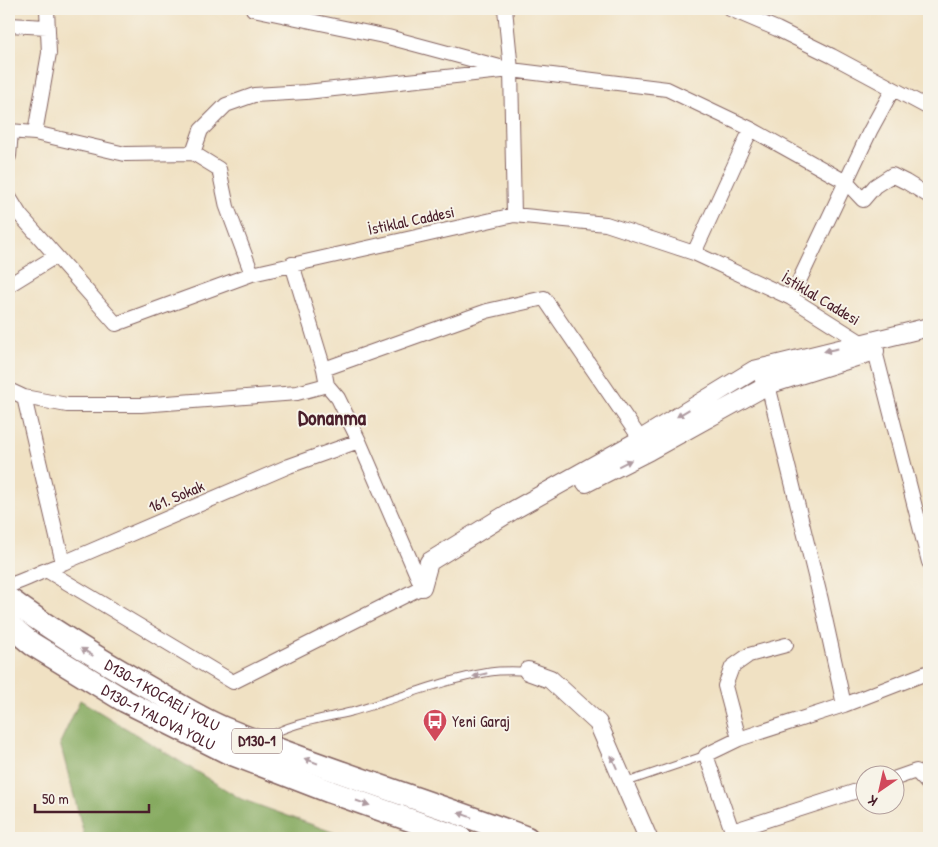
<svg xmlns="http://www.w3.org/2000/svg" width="938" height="847" viewBox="0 0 938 847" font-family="'Patrick Hand',sans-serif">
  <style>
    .forest { fill: #86aa60; stroke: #686446 }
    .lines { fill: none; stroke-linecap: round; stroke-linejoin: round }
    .service-casing { stroke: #846360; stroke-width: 9 }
    .minor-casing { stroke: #846360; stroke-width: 16 }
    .tertiary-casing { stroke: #846360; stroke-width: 20 }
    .trunk-casing { stroke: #846360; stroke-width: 25 }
    .service { stroke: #fff; stroke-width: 7 }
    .minor { stroke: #fff; stroke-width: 14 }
    .tertiary { stroke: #fff; stroke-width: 18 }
    .trunk { stroke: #fff; stroke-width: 22 }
    .oneway { fill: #ae9aa0 }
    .labels { text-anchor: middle; stroke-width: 4; stroke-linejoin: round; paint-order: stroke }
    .shield { fill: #f7f3e8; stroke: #7e5f64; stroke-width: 1 }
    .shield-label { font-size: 15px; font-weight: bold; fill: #4a1f2b }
    .street-label { font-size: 16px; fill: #4a1f2b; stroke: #f7f3e8 }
    .poi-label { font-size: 16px; fill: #4a1f2b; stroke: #f7f3e8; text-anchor: start }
    .district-label { font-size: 21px; font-weight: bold; fill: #4a1f2b; stroke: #f7f3e8 }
  </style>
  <rect width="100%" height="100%" fill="#f7f3e8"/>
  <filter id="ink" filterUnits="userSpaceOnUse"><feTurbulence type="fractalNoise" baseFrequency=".02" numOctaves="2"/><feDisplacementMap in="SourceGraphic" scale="10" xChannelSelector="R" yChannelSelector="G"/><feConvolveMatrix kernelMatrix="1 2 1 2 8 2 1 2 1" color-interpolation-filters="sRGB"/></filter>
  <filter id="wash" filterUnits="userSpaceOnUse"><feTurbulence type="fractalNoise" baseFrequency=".0096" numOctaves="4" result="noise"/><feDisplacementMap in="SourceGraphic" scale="20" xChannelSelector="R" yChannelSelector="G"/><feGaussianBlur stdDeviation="1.12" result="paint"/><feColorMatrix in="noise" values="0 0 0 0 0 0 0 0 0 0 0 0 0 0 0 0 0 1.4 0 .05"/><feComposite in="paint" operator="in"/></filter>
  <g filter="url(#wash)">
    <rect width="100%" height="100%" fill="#f0e1c3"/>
    <path class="forest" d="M80,700L241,799L349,838H85L60,743Z"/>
  </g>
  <g filter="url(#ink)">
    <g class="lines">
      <defs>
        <path id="service" d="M277,732C301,721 326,718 351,712C397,699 442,680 490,672C502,670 516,671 528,671
          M624,783L706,755"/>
        <path id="minor" d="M253,9L388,37L511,70L667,89L751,129L846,182L863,200L875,186L892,175L906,182L929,196
          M505,9L511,70
          M730,9L777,29L832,56L929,108
          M9,25L47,27
          M9,131L35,133L125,154L193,153L219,169L227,207L252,274L514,215L606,224L694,253L791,298L875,351L929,562
          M35,133L49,53L47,9
          M193,153L201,130L226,105L254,95L306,92L511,70L514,215
          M9,156L11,131
          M9,197L20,215L116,324L252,274
          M694,253L751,129
          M292,264L324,369
          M9,285L56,256
          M791,298L870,131L893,89
          M762,380L768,385L821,600L844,705
          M327,385L324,369L487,311L544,298L646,447
          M9,390L24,397L67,405H141L297,393L327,385L338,398L359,441L422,587L233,682L46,570
          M24,397L63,563
          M9,585C21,582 32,576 44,571C50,568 56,567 63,563L289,466L359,441
          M739,739L725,686L732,667L749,655L786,645
          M896,778L916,771L929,785
          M866,788L732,831L706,755L739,739L844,705L929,672"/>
        <path id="tertiary" d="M586,483L649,451L768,385L875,351
          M422,587L429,562L512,511L641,439L754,370L929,327
          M528,671L550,679L598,723L648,838"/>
        <g id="trunk">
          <path id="s1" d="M9,599C55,633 104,662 153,690C176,703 199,718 223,728C323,769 426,800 527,838"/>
          <path id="s2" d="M9,625L32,644L125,701L227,752L331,792L461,838"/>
        </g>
      </defs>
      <use href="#service" class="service-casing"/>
      <use href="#minor" class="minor-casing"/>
      <use href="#tertiary" class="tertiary-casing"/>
      <use href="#trunk" class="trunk-casing"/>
      <use href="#service" class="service"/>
      <use href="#minor" class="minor"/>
      <use href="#tertiary" class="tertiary"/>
      <use href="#trunk" class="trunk"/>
    </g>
    <defs><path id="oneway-solid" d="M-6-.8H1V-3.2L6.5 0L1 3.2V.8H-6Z" transform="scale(1.25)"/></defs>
    <g class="oneway">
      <use href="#oneway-solid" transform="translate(831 350) rotate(168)"/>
      <use href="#oneway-solid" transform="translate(683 413) rotate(149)"/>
      <use href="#oneway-solid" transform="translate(625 463) rotate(-26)"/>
      <use href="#oneway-solid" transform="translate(87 652) rotate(-148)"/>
      <use href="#oneway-solid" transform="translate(480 675) rotate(167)"/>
      <use href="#oneway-solid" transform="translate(311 761) rotate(-159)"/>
      <use href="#oneway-solid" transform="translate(614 762) rotate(-114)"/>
      <use href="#oneway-solid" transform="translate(363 803) rotate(19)"/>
      <use href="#oneway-solid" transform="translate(465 815) rotate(-160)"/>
    </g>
  </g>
  <defs>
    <symbol id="bus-pin" viewBox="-11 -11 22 30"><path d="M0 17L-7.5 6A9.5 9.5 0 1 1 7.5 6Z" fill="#d1495b" stroke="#f7f3e8"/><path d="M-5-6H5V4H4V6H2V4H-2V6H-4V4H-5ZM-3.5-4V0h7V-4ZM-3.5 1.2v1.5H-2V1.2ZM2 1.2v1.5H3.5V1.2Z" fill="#fff"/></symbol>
  </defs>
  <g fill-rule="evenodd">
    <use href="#bus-pin" x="421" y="707" width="28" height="38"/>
  </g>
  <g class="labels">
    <rect class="shield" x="232" y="728.5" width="50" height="25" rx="4"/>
    <g class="shield-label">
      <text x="257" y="746">D130-1</text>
    </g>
    <g class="street-label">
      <text transform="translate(411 220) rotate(-12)" y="6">İstiklal Caddesi</text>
      <text transform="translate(821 298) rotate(31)" y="6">İstiklal Caddesi</text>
      <text transform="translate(176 496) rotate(-23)" y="6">161. Sokak</text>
      <text dy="6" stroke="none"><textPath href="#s1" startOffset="181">D130-1 KOCAELİ YOLU</textPath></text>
      <text dy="6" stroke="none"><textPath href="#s2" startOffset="176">D130-1 YALOVA YOLU</textPath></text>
    </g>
    <g class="poi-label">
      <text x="452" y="727">Yeni Garaj</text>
    </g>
    <g class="district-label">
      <text x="332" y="425">Donanma</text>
    </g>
  </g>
  <rect width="938" height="847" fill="none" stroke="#f7f3e8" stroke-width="30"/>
  <g transform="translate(880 790) rotate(214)"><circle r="24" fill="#f7f3e8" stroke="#b29e9c"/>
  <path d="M0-4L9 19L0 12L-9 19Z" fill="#d1495b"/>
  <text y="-8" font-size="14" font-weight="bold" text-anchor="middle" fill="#4a1f2b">K</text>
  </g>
  <path d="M35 804v8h114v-8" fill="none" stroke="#4a1f2b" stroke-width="2.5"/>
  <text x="42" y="804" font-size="15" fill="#4a1f2b" stroke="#f7f3e8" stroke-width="4" paint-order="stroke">50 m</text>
</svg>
